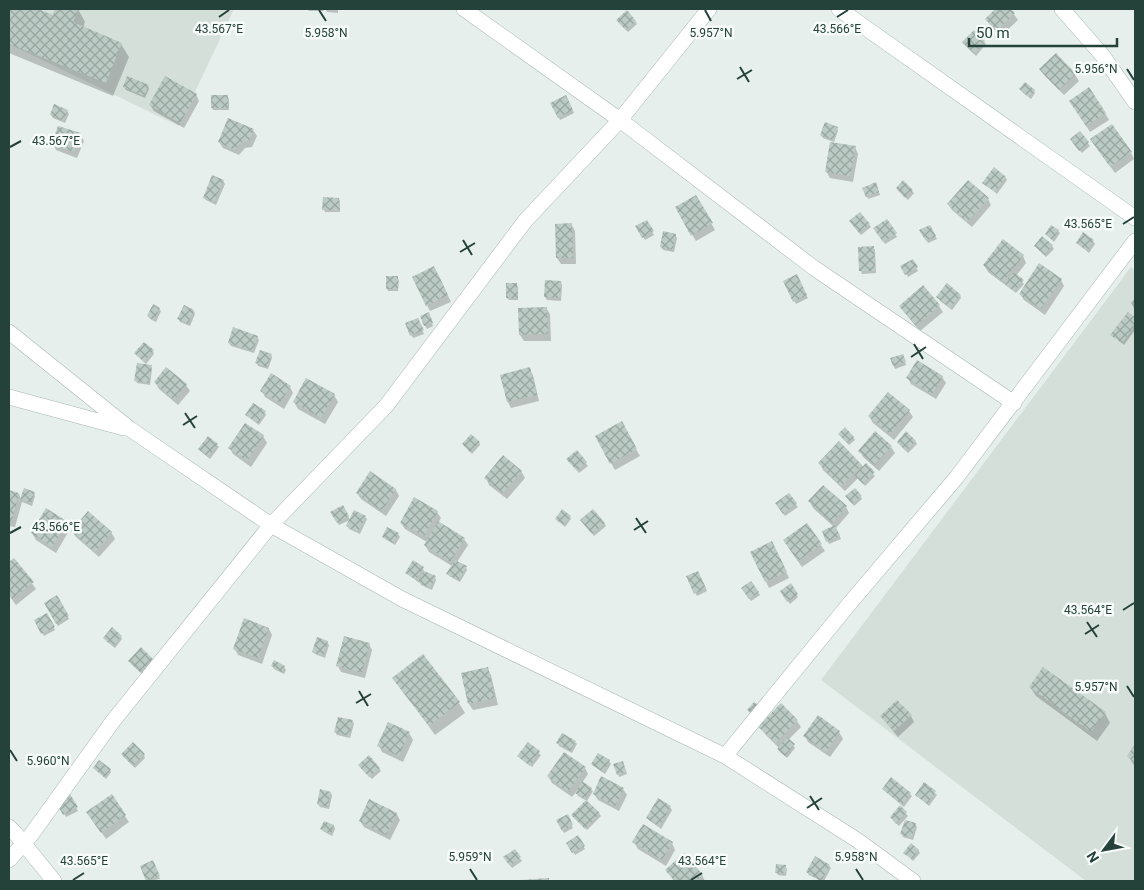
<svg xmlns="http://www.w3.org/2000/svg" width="1144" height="890" viewBox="0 0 1144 890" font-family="Roboto,sans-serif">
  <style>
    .built { fill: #d4dfda }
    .shadow { fill: #0003 }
    .building { fill: url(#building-cross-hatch) }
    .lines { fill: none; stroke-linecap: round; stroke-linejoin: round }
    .street-casing { stroke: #a8b8b2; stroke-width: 16 }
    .secondary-casing { stroke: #a4bbb3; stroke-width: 16 }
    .street { stroke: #fff; stroke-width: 15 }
    .secondary { stroke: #fff; stroke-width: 15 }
    .ticks { fill: none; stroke: #24423a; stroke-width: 2 }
    .ticks-label { font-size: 12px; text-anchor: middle; fill: #24423a; stroke: #f7fbf9; stroke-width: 5; stroke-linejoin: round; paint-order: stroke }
  </style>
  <defs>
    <pattern id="building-cross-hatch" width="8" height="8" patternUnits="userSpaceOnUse" patternTransform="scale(1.25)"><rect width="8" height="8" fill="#bbcac4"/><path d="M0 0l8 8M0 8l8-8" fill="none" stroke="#98a6a0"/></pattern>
  </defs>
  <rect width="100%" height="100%" fill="#e6efeb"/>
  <path class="built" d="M9,9H234L179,126L9,44Z
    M1131,267L1135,270V881H1086L821,680Z"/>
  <path class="shadow" d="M9,9H35L53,16L56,9H78L85,22L83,28L121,44L129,57L113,96L9,53Z
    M307,9H324V11H309Z
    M325,9H338V13L327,12Z
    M997,9H1010L1018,20L1000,37L986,19Z
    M635,21L637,24L628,32L619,23Z
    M963,42H984L986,44L976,56Z
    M1041,69L1075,75L1079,81L1064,95L1044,75Z
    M148,86L149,89L145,98L126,90L124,87Z
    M1034,90L1035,93L1031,99L1022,92Z
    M196,94L199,101L184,128L154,111L150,105Z
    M227,96L229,99V110H213L212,107Z
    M565,96L574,113L560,120L552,103Z
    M1074,107L1105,113L1109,120L1090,132Z
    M67,111L69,114L65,123L53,118L51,115Z
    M837,128L838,131L834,142L823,138L821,135Z
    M253,130L257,136L252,147L245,148L239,155L223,148L219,142Z
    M1080,133L1090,146L1082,153L1073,142Z
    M80,135L84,141L77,158L56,150L53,144Z
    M1096,146L1131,153L1134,159L1115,173Z
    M855,147L858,154L853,182L830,178L826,171Z
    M1006,178L1007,180L997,194L984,183Z
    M223,181L225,184L216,205L206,200L204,198Z
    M877,187L880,195L868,199L867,196Z
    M897,189L912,191L914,193L908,200Z
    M696,196L715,230L696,241L676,208Z
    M339,199L340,202V212H325L324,210Z
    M988,199L991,205L972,227L952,210L948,204Z
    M860,213L871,227L861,235L852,224Z
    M646,221L654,235L645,240L637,227Z
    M887,221L897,237L885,244L875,228Z
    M571,224L575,231L576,264H561L557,258Z
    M929,226L937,239L928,243L921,231Z
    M1058,231L1060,233L1054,242L1046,234Z
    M675,235L677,238L674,252L663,250L661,247Z
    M1093,241L1095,244L1089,253L1077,243Z
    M1035,246H1052L1054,249L1046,257Z
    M873,247L875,250L876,273L862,274L861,271L860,248Z
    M1023,256L1026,263L1016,276L1024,284L1016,293L988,272L984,265Z
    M912,260L918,271L908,277L902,266Z
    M438,274L451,302L430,311L427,305Z
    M796,276L808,298L796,304L785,282Z
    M397,278L399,280L398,291H388L387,288Z
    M1061,280L1064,286L1045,315L1024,300L1020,294Z
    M561,282L562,285L561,301L547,300L545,297Z
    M516,284L518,287V300H509L507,298Z
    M960,295L961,298L952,310L939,300Z
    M1135,298V310L1131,303Z
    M939,306L943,312L920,331L900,307Z
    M546,308L550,314L551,341H524L520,335Z
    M159,309L161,311L156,322L150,319L148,316Z
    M194,311L195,314L190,326L180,322L179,319Z
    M1128,313L1135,318V330L1124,345L1112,335Z
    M429,315L433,326L427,329L421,317Z
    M419,322L424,334L413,338L406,324Z
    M257,337L259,340L254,353L231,346L229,343Z
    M153,351L154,354L146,364L136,354Z
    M271,355L272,358L268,369L258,366L257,363Z
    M904,358L906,365L895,369L891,359Z
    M151,367L152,369L150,385L137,383L136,380Z
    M529,369L533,375L539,401L511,408L508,402Z
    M942,377L946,383L936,399L911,384L908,378Z
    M155,382L186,385L190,391L178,405L159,389Z
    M290,387L293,393L284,409L265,397L262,391Z
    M334,395L338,402L325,424L298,409L294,402Z
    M909,411L913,417L894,440L873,423L869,416Z
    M265,412L266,415L259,425L246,415Z
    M621,423L640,456L615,470L596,437Z
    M246,424L263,436L267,443L251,467L233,454L230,448Z
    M841,436L853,437L855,440L849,445Z
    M915,441L917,444L908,453L898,443Z
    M479,442L480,445L472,454L463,444Z
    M217,445L219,447L210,459L199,449Z
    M891,447L895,453L879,471L863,457L860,451Z
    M577,452L588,466L579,473L570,462Z
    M820,463L861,465L875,476L865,486L858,478L845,491L823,470Z
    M521,471L525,478L507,499L489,485L486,478Z
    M396,490L399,496L386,516L361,499L357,493Z
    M9,491L19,494L21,499L34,493L35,496L32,506L22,502L15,527L9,526Z
    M789,495L798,507L785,516L778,506Z
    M861,497L862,499L854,506L849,499Z
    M810,502L846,507L849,513L836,528L841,539L829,544L823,532L834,527L813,508Z
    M343,507L350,520L339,525L332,513Z
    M437,512L441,518L438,523L464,539L468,545L457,562L466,567L467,570L460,582L449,576L448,574L452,566L429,552L425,545L427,542L405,529L401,523Z
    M365,517L367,519L360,534L349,529L348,526Z
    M570,517L571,519L565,527L556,519Z
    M67,523L70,529L56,553L36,540L32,533Z
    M584,523H604L606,526L594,536Z
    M807,525L825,551L802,567L788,547Z
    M72,531L111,532L115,539L99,557L76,537Z
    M398,534L400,537L395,545L385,539L384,537Z
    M775,549L789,578L769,588L752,553Z
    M14,559L36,589L16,605L9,595V563Z
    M423,568L424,572L435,577L436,580L432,590L421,585L419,580L418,582L407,573Z
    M698,572L707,591L697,596L687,577Z
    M751,582L760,595L751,601L743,588Z
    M790,585L798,597L790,604L781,591Z
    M56,597L69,619L58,626L45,604Z
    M47,615L55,630L44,636L36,621Z
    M269,629L272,635L262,664L238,655L234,648Z
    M121,637L122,639L115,648L106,641Z
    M327,642L329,645L325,658L315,654L313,652Z
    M369,644L372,650L365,678L341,672L338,666Z
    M423,656L459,703L465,713L435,735L394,678Z
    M152,660L153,662L142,674L131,664Z
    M273,666L284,667L286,670L284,674L274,669Z
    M487,668L491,675L498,705L473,710L469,704L463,674Z
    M1030,687L1105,713L1110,723L1097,741L1036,696Z
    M781,705L797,721L801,727L788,740L795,748L787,758L780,752L779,748L764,733L760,727Z
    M881,716H911L914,722L898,737Z
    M818,717L839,732L843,739L830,757L808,742L805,736Z
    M353,722L354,724L350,738L337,735L335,732Z
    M409,733L413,740L403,762L382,752L379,746Z
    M575,742L577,744L572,753L559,746L558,743Z
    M528,744L541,755L532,767L519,756Z
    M1135,746V767L1128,756Z
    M144,755L145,758L135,768L124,757Z
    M598,755L609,761L611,764L605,774L592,765Z
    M624,765L627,774L619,777L618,774Z
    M94,768L110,770L111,772L106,779Z
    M361,768H379L381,771L372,779Z
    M585,768L588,774L582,783L593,791L587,801L578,796L576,792L572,797L552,783L548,776Z
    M925,784L937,795L929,806L917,795Z
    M623,789L627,795L619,811L598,800L594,794Z
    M883,789L910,794L912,796L904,807Z
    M331,793L332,796L329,809L320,807L318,804Z
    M70,796L78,811L66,817L58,803Z
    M111,796L129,822L106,839L92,818Z
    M587,801L601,816L587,830L573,815Z
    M670,807L672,810L661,829L647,818Z
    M900,807L908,816L899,826L893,820Z
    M396,813L400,820L390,840L364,827L360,821Z
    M567,816L573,828L564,833L558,821Z
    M915,824L917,827L913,840L903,837L902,834Z
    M334,826L335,829L332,836L323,831L322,829Z
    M578,837L585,849L575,855L567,843Z
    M634,842L672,843L675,850L666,866L638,849Z
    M918,850L920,853L913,861L905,853Z
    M514,851L522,861L512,868L505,858Z
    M154,865L160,879L148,881L142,867Z
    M785,866L787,869L786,876L778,875L776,872Z
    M829,866L831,868L824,881H821L809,875L807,872Z
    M666,870L702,875L705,881H674Z"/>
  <path class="building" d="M9,9H38L53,15L55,9H78L73,22L122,43L106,83L9,44Z
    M995,9H1011L1015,13L996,31L985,19Z
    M627,10L636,21L626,30L616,20Z
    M974,30L985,41L974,54L962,42Z
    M1056,53L1076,74L1059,90L1039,69Z
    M127,76L149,85L144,96L123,87Z
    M165,76L197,94L180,123L149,105Z
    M1025,82L1035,90L1029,97L1019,89Z
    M1089,87L1106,113L1086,126L1069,101Z
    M211,95H228V108H211Z
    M566,95L573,110L558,118L550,103Z
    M54,104L68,110L63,121L50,115Z
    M228,118L254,129L249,141L241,142L235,150L218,142Z
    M825,122L838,127L833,140L820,135Z
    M1112,124L1132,152L1110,167L1090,139Z
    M58,126L81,133L74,152L51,144Z
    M1080,131L1089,142L1079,151L1070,139Z
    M830,142L856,146L850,176L825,172Z
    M994,167L1006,177L995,192L982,183Z
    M212,175L224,180L214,202L203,198Z
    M903,180L913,190L905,198L896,188Z
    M968,180L989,198L967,222L947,204Z
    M876,182L879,192L866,197L862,188Z
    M696,195L713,223L691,236L675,207Z
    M323,197L339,198L340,210H322Z
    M860,212L870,224L859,233L849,221Z
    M887,219L897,233L883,242L873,228Z
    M647,220L654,231L642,238L635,226Z
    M572,223L573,258H556L555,224Z
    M930,225L936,236L926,241L919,230Z
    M1051,225L1059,230L1052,240L1045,234Z
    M663,231L676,234L673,250L660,247Z
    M1083,232L1094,240L1087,251L1076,243Z
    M1042,236L1053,245L1045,255L1034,246Z
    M1003,239L1024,255L1003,282L983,265Z
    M874,246L875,271H859L858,247Z
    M913,259L918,267L905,275L900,266Z
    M1039,263L1062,279L1041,309L1019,294Z
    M434,266L448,295L426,306L412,277Z
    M1014,272L1024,280L1014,291L1004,283Z
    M797,274L807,295L793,302L783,281Z
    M386,276H398V289H386Z
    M545,280L561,281L560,298L544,297Z
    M506,283H517L518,298H506Z
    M947,283L961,295L950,308L936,297Z
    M923,285L940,305L916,326L899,306Z
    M153,304L160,308L154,320L147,316Z
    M184,305L194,310L188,324L177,319Z
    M547,307L548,334L519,335L518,308Z
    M429,312L433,323L424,326L420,316Z
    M1128,312L1135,317V326L1122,343L1110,335Z
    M418,318L424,330L410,336L405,323Z
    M233,327L258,336L253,351L228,343Z
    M144,342L154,350L144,362L134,353Z
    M260,350L272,354L267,367L255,363Z
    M903,354L906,362L893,366L890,358Z
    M917,360L943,376L932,394L906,378Z
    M137,363L152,365L149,383L134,381Z
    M166,367L187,384L174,400L154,382Z
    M530,367L537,395L507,402L500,375Z
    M271,373L291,386L280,403L260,391Z
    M306,378L335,394L321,418L293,402Z
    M888,392L910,410L890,434L868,416Z
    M253,403L266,411L258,423L245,415Z
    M622,421L637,449L610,464L595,436Z
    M245,423L264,435L247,461L228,448Z
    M845,427L854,437L847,443L838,434Z
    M875,431L892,446L875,465L858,451Z
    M906,431L916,441L906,451L897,442Z
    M471,434L480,442L470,452L462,444Z
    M208,436L218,444L208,457L198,449Z
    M839,441L862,465L841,486L818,463Z
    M577,450L587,462L577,471L566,459Z
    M503,455L522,471L503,493L484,478Z
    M866,463L875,472L863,484L854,475Z
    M370,471L396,489L382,511L356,493Z
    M823,485L847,506L832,523L808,501Z
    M24,488L35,492L31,503L20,499Z
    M855,488L862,496L852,504L845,496Z
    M9,490L19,493L12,521H9Z
    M789,493L797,503L783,514L775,503Z
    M414,497L438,511L424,536L400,523Z
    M343,505L349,516L337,523L330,512Z
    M46,508L68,522L52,547L31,533Z
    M562,509L571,516L563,525L555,519Z
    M593,509L605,523L592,534L580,520Z
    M354,510L366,516L358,532L346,526Z
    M88,511L112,532L95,552L71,531Z
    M438,521L465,538L450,562L424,545Z
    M807,523L822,544L798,561L783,540Z
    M835,525L840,536L826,542L822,531Z
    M387,527L399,533L394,543L382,537Z
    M772,541L787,572L765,582L750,552Z
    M14,558L34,582L12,599L9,595V562Z
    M413,560L424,567L416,580L405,573Z
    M455,560L467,566L459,580L446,574Z
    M424,571L436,576L430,588L418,582Z
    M698,571L706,588L694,594L686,576Z
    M751,581L759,592L749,599L741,588Z
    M791,583L798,594L787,602L780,591Z
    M57,595L69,616L56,624L44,603Z
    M47,613L55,627L41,634L34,620Z
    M244,618L269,628L258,658L233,649Z
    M112,627L122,636L113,646L103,638Z
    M344,636L370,643L362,673L336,666Z
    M317,637L328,641L323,656L312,652Z
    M141,647L153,659L140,672L128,661Z
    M423,654L460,702L429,726L392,678Z
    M274,660L285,666L282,672L271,666Z
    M488,667L495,698L468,704L461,673Z
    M1043,667L1106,712L1091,732L1029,687Z
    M897,700L912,715L894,731L880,716Z
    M754,702L761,707L754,716L747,710Z
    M781,703L798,720L776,743L758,727Z
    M818,715L840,731L826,752L803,736Z
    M338,717L353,720L349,736L334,732Z
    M388,722L410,732L399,756L377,746Z
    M562,733L576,741L570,751L556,743Z
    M787,737L795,744L785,756L777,749Z
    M133,742L145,754L133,766L121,754Z
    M528,742L540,751L530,766L517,756Z
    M1135,744V762L1127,756Z
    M564,752L586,767L568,792L547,776Z
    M598,753L610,760L603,772L591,764Z
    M369,755L380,768L369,777L358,765Z
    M99,760L111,769L104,777L93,768Z
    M623,761L626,772L617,775L613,764Z
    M601,776L624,788L615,806L593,794Z
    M891,777L911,793L902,805L882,789Z
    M582,781L592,788L585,799L575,793Z
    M924,782L936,791L927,804L915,795Z
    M320,789L331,792L328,807L317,804Z
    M70,794L78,807L63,815L56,802Z
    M112,794L126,815L101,833L86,812Z
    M658,798L671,806L659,827L646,818Z
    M369,799L397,813L386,835L359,821Z
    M586,800L600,813L585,829L571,815Z
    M900,805L907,812L896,824L890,817Z
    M568,814L573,825L562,831L556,820Z
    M905,820L916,823L911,838L900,834Z
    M324,821L334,825L331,834L320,829Z
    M643,824L673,842L662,860L632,842Z
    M578,835L585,846L572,853L566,843Z
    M911,843L919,850L912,859L903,853Z
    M515,849L521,857L510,866L503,857Z
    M684,853L703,875L696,881H675L665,870Z
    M815,856L830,865L821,881L806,872Z
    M153,860L160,876L146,881L140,866Z
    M776,864L786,865V873H775Z
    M549,878V881H522L521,880Z"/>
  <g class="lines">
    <defs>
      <path id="street" d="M464,9L620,120L814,268L1014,403
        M1062,9L1103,56L1135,102
        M9,332L130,429L271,525L402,599L725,756L857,840L913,881
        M9,397L124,428
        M725,756L850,603L956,478L1135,241
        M9,827L15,833L54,881
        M9,860L31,835L113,721L271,525L386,406L525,221L620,120L709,9"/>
      <path id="secondary" d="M839,9L1135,218"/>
    </defs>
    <use href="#street" class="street-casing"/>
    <use href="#secondary" class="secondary-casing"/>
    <use href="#street" class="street"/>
    <use href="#secondary" class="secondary"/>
  </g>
  <path class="ticks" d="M319,10L326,21M705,10L711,21M219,17L229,10M837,17L848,10M740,67L749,82M1127,69L1134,80M737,79L752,70M10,147L21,141M1123,224L1134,217M463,240L472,255M460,252L475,243M914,344L923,359M911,357L926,347M185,413L195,428M183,425L197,416M636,518L646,533M634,530L648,521M10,533L21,527M1123,610L1134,603M1087,622L1097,637M1085,634L1099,625M1127,686L1134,697M359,691L368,706M356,703L371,694M10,750L17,761M810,796L819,810M807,808L822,798M470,869L477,880M856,869L863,880M73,880L84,873M691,880L702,873"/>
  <g class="ticks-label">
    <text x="219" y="33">43.567°E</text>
    <text x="837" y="33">43.566°E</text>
    <text x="326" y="37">5.958°N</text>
    <text x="711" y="37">5.957°N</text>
    <text x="1096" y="73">5.956°N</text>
    <text x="56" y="145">43.567°E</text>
    <text x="1088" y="228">43.565°E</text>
    <text x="56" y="531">43.566°E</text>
    <text x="1088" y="614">43.564°E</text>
    <text x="1096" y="691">5.957°N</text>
    <text x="48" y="765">5.960°N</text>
    <text x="470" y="861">5.959°N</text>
    <text x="856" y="861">5.958°N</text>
    <text x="84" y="865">43.565°E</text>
    <text x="702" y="865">43.564°E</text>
  </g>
  <rect width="1144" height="890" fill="none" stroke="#24423a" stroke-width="20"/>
  <g transform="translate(1104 850) rotate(238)" stroke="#f7fbf9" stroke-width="4" paint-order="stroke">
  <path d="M0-4L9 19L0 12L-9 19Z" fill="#24423a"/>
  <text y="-8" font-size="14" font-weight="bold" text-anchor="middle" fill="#24423a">N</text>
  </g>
  <path d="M969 38v8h148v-8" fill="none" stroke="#24423a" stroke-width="2.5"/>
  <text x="976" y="38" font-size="15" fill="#24423a" stroke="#f7fbf9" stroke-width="4" paint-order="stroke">50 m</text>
</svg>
